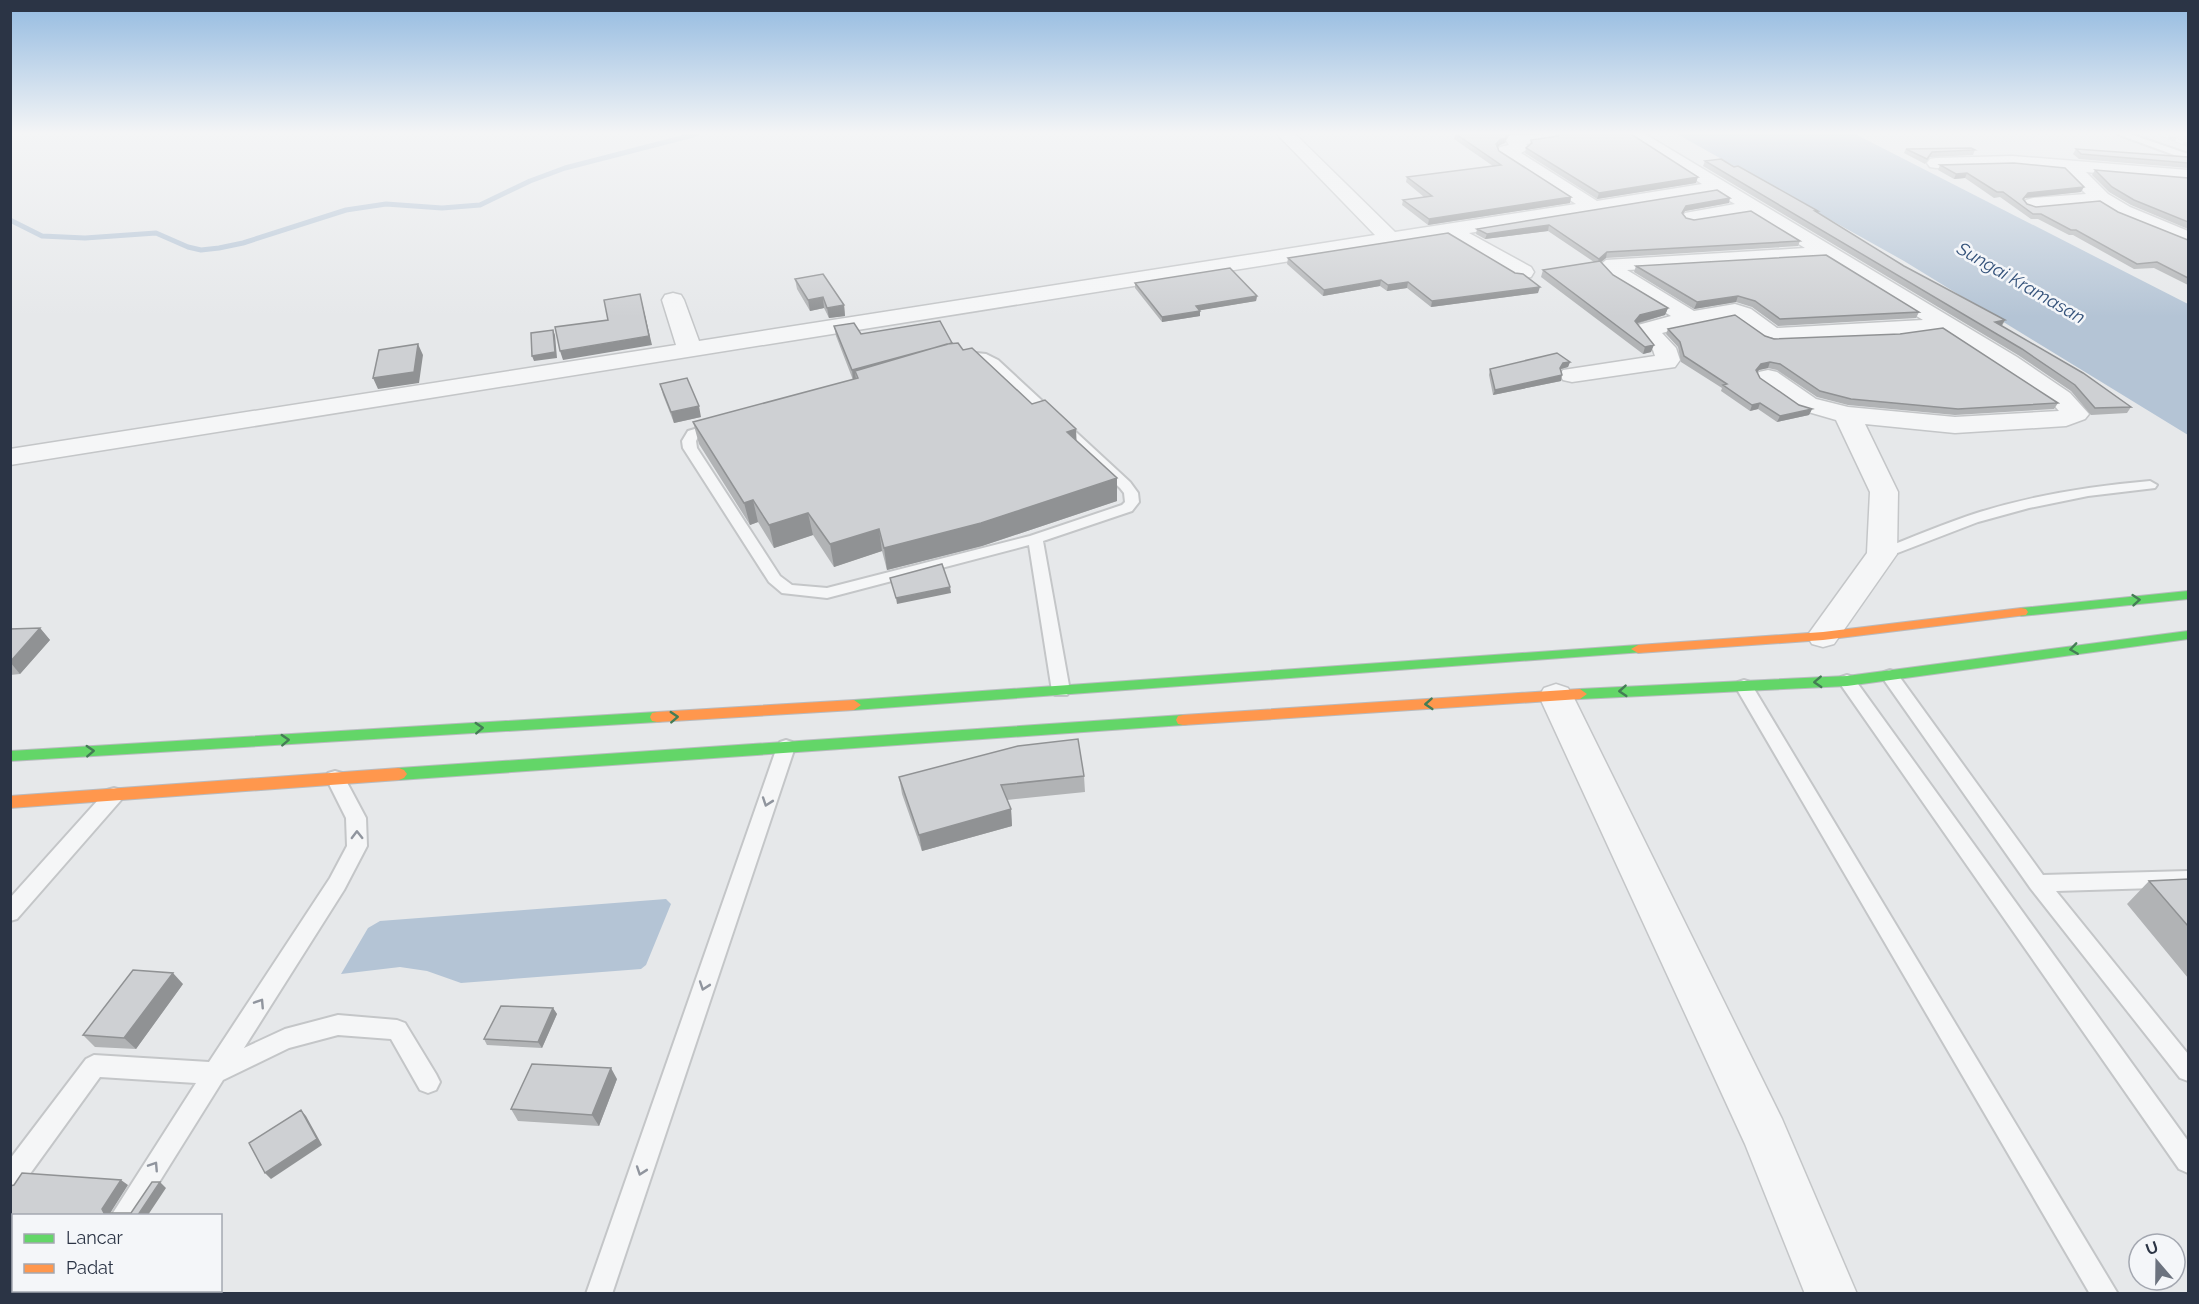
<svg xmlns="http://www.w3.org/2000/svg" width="2199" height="1304" viewBox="0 0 2199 1304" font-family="Raleway,sans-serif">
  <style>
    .water { fill: #b4c4d5 }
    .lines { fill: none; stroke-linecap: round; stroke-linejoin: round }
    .stream { stroke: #b4c4d5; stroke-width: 5 }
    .lane-casing { stroke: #c4c6c8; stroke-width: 4 }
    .street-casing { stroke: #c4c6c8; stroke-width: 3 }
    .fast-casing { stroke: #b8bbbf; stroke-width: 2 }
    .slow-casing { stroke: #b8bbbf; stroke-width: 2 }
    .lane { fill: #f5f6f7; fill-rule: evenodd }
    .street { fill: #f5f6f7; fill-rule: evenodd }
    .fast { fill: #63d668; fill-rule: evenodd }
    .slow { fill: #ff974d; fill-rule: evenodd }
    .rail-casing { stroke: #cecfd2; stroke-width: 4.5 }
    .rail { stroke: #f4f6f9; stroke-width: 3; stroke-dasharray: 8; stroke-linecap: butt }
    .wall { fill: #b1b3b5 }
    .shaded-wall { fill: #909294 }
    .building { fill: #ced0d3; stroke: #909294; stroke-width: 1.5 }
    .oneway { stroke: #447d55 }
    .oneway2 { stroke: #90959e }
    .labels { text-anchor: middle; stroke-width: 5; stroke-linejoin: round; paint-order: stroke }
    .far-water-label { font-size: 18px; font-style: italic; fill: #34527a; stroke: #f4f6f9 }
  </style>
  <rect width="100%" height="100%" fill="#e6e8ea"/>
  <path class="water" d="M1677,134H1855L2188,304V435L1904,261Z
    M666,899L671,904L646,965L641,969L461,983L427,971L400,967L341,974L368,928L380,921Z"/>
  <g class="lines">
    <path class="stream" d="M10,220L42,236L85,238L156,233L188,247L201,250L219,248L243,243L346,210L386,204L442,208L480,205L530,181L565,168L697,134"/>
    <defs>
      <path id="lane" d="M2117,134H2130L2188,154V160Z
        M967,352L986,354L998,360L1130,482L1138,493L1139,502L1132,511L1043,541L1070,691L1067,695H1055L1052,691L1029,545L827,598L782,593L769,582L683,448L682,441L688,431L943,356ZM967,360H980L990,366L1120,488L1124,493L1125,502L1122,505L1030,536L827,588L792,585L780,576L697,448L696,441L698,437L948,362Z
        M2150,481L2157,485L2155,488L2088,496L2029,508L1978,522L1887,557L1882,559L1874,554L1877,551C1911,538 1945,523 1980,512C2035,495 2092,486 2150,481Z
        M1890,670L1896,672L2043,875L2188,871V887L2056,891L2188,1054V1081L2180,1078L2031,889L1884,680L1882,676L1884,672Z
        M1847,675L1853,677L2188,1141V1173L2179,1169L1841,685L1839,681L1841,677Z
        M1744,680L1750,682L2118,1294H2090L1735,686L1738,682Z
        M786,740L792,742L795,747L612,1294H586L777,747L780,742Z
        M335,771L342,773L366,818L367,846L344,890L244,1048L285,1029L338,1015L397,1020L405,1023L436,1074L440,1082L436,1090L428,1093L420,1090L391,1039L338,1035L289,1048L223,1080L138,1216H111L196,1083L100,1077L19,1189L10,1192V1159L86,1059L94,1055L209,1062L330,878L347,846L346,818L326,778L328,773Z
        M114,788L121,790L123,795L121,800L17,919L10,921V898L107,790Z
        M60,1290H87L86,1294H59Z"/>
      <path id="street" d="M1277,134H1295L1395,232L1576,204L1500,155L1497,151L1500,147L1509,145L1506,140L1509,136L1515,135L1556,134L1555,140L1526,144L1529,148L1521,153L1597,201L1702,184L1624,134H1645L2017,357L2070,393L2089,414L2085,419L2066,426L1955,433L1865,424L1898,492L1897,554L1834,644L1823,647L1812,644L1807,636L1867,553L1870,492L1836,420L1798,409L1759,382L1756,377L1759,372L1768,370L1777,372L1816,399L1848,407L1955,417L2059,411L2052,403L1941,331L1897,337L1772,342L1764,340L1733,318L1692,325L1662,333L1676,348L1680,360L1675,367L1572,382L1563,380L1560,375L1563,370L1655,356L1653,350L1634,330L1638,325L1671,316L1612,280L1599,266L1606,260L1805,248L1750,214L1692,223L1685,221L1682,217L1685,213L1735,204L1716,193L1469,233L1531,267L1534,272L1531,277L1523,278L1515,277L1475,251L1462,247L1447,236L10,465V449L676,345L662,300L665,295L673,293L681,295L684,300L699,341L1375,235ZM1824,259L1923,320L1777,328L1751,309L1735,304L1694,311L1627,270Z
        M2012,156L2188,170V181L2086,172L2108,194L2130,207L2188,231V244L2116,215L2098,204L2033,210L2026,208L2023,204L2026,200L2033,198L2086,194L2063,171L2012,166L1936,168L1930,167L1927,163L1930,159L1936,158Z
        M1556,684L1568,688L1573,696L1782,1119L1857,1294H1805L1745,1144L1539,696L1544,688Z"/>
      <path id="fast" d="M2188,591V599L2021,616L2014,612L2021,608Z
        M2188,631V639L1847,686L1580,699L1573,694L1580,689L1847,676Z
        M1638,645L1645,649L1643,652L854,710L847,705L854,700Z
        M657,712L662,713L664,717L662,721L657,722L10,761V751Z
        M1183,715L1188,716L1190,720L1188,724L1183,725L399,780L394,778L391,774L394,770L399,768Z"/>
      <path id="slow" d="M2021,608L2026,609L2028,612L2026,615L1823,640L1638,653L1631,649L1638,645L1823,632Z
        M1580,689L1587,694L1580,699L1183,725L1178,724L1176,720L1178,716L1183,715Z
        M854,700L861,705L854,710L657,722L652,721L650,717L652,713L657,712Z
        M399,768L404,770L407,774L404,778L399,780L10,808V796Z"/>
    </defs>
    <use href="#lane" class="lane-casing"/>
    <use href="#street" class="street-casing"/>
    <use href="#fast" class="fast-casing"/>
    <use href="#slow" class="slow-casing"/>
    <use href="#lane" class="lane"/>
    <use href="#street" class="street"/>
    <use href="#fast" class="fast"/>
    <use href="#slow" class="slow"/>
    <defs>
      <path id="rail" d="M2161,134L2188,145"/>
    </defs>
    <use href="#rail" class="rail-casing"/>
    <use href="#rail" class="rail"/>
  </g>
  <path class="wall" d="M1455,134H1509L1506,137L1507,138L1505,143L1500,145L1498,147L1499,151L1571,197L1570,203L1428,225L1402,205L1403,200L1424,197L1406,182L1407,177L1493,166L1454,139Z
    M1557,134H1631L1696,183L1597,199L1525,153L1526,148L1530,145L1531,140L1557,136Z
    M1906,149L1975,150L1973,155L1930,157L1925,164L1904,153Z
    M2076,149L2188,157V168L2079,159L2073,154Z
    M1705,161L1734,167L1818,211V213L1904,266L2005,320L2002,326L2131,407L2127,413L2091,415L2071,391L2018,355L1703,166Z
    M1940,165L2081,192L2025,198L2024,200L2027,204L2036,207L2118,212L2188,240V285L2154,268L2134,269L2073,235H2069L2038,219H2031L2000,197L1994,198L1965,178L1954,179L1938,170Z
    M2095,170L2188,178V229L2131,205L2109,192L2092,175Z
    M1729,203L1685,211L1683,214L1686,218L1800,241L1798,246L1606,258L1601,262L1613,275L1668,308L1665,315L1637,324L1651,352L1643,354L1541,277L1543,270L1594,262L1548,231L1485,239L1476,234L1477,229Z
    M1288,258L1538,293L1431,307L1407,288L1387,291L1380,286L1323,296L1287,264Z
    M1636,266L1919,312L1916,318L1778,326L1752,307L1736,302L1694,309L1634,272Z
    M795,279L844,305L845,316L829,318L824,308L810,311L797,289Z
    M1135,283L1257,296L1256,301L1200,310V316L1162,322L1135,288Z
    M834,326L861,334L952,343L1032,404L1076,440L1117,478V501L982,546L887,570L882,551L834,567L813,535L774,548L758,522L750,525L699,444L693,422L853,380L836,336Z
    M1668,329L1765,336L2058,403L2054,409L1955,415L1848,405L1817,397L1777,370L1768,368L1759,370L1757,372L1760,378L1799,405L1812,409L1809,415L1777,422L1758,409L1750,411L1721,391L1722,388L1681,362L1678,347L1666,334Z
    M1570,362L1568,367L1561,369L1560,370L1561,381L1493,395L1489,375L1490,369Z
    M660,384L701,417L674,423L663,395Z
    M40,628L50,640L20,674L10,675V629Z
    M1084,776L1085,792L1007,800L1011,809L1012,826L922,851L902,794L899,777Z
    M2188,879V978L2127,904L2149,881Z
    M183,984L136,1049L95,1047L83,1035Z
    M553,1008L557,1014L542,1048L487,1045L484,1039Z
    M617,1079L599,1126L518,1121L511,1109Z"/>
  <path class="shaded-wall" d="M1509,134L1507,135L1505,139L1507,138L1505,143L1500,145L1495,150L1496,144L1505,135Z
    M1967,173L1965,178L1954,179L1956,174Z
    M1698,177L1696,183L1597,199L1599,193Z
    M2084,187L2081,192L2025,198L2021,204L2028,193Z
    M1571,197L1570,203L1428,225L1429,219Z
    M1730,198L1729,203L1685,211L1680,218L1686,206Z
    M1549,225L1548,231L1485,239L1487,234Z
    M1607,252L1606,258L1597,265L1599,259Z
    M1381,280L1380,286L1323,296L1324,290Z
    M1408,282L1407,288L1387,291L1388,285Z
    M1540,287L1538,293L1431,307L1432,301Z
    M640,294L652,345L563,360L560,351L649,336Z
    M1257,296L1256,301L1196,311V306Z
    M1738,296L1736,302L1694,309L1697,302Z
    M823,297L824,308L810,311L808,300Z
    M844,305L845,316L829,318L827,308Z
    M1668,308L1665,315L1637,323L1632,329L1635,321L1640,315Z
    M1200,311V316L1162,322V317Z
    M2005,320L2001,326L1995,322Z
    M553,330L555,335L557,358L534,361L532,356Z
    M952,343L855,371L856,379L853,380L852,370Z
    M418,344L423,355L419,383L378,389L373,378Z
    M1654,345L1651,352L1643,354L1645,347Z
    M1570,362L1568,367L1561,369L1558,374L1560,368L1563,363Z
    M1770,362L1768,368L1759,370L1754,376L1756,370L1761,364Z
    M1562,375L1561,381L1493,395L1495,390Z
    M1760,403L1758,409L1750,411L1752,405Z
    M699,406L701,417L674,423L671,412Z
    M1812,409L1809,415L1777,422L1780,416Z
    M1076,429L1077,450L1067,432Z
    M1117,478V501L982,546L887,570L884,548Z
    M753,500L758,522L750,525L744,503Z
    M808,513L813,535L774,548L769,525Z
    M879,529L882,551L834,567L830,544Z
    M950,587L951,593L897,604L896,598Z
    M40,628L50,640L20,674L10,662Z
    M1011,809L1012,826L922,851L919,835Z
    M173,973L183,984L136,1049L124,1038Z
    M553,1008L557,1014L542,1048L538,1042Z
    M611,1068L617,1079L599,1126L592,1115Z
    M301,1110L306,1116L322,1145L271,1179L265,1173Z
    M121,1180L128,1185L109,1215L104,1213L102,1209Z
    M160,1182L166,1188L148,1215H138Z
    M89,1290H100L98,1293H87Z"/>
  <path class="building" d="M1456,134H1505L1507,138L1501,139L1496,144L1499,151L1571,197L1429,219L1403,200L1432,196L1407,177L1501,165Z
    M1558,134H1631L1698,177L1599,193L1526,148L1532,143L1531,140L1558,136Z
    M1971,148L1975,150L1932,152L1927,159L1906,149Z
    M2076,149L2188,157V163L2081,154Z
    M1721,159L1734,167L1738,166L1818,211H1815L1904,266L2005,320L1995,322L2083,373L2131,407L2095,408L2075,385L2022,349L1705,161Z
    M2014,163L2065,168L2084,187L2028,193L2023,199L2027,204L2036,207L2100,201L2118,212L2188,240V278L2157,262L2137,264L2076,230H2071L2041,214H2033L2003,192H1997L1967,173L1956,174L1940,165Z
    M2095,170L2188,178V222L2134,200L2112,187Z
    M1717,190L1730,198L1686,206L1682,213L1686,218L1694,220L1751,211L1800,241L1607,252L1599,259L1549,225L1487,234L1477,229Z
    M1448,233L1515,273L1523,274L1540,287L1432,301L1408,282L1388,285L1381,280L1324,290L1288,258Z
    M1826,255L1919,312L1780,319L1755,301L1738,296L1697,302L1636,266Z
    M1600,261L1613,275L1668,308L1640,315L1635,321L1654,345L1645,347L1543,270Z
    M1230,268L1257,296L1196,306L1200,311L1162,317L1135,283Z
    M823,274L844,305L827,308L823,297L808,300L795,279Z
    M640,294L649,336L560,351L555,327L608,320L604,300Z
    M1735,315L1765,336L1774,339L1900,334L1943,328L2058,403L1958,409L1851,399L1820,391L1780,364L1770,362L1761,364L1756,370L1760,378L1799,405L1812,409L1780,416L1760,403L1752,405L1723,385L1727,384L1684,356L1680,342L1668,329Z
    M940,321L952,343L852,370L834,326L854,323L861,334Z
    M553,330L555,352L532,356L531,333Z
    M958,343L963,350L972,348L1032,404L1045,400L1076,429L1067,432L1117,478L981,523L884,548L879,529L830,544L808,513L769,525L753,500L744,503L693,422L858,378L855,371L947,344Z
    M418,344L414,372L373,378L379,350Z
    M1557,353L1570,362L1563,363L1560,368L1562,375L1495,390L1490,369Z
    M687,378L699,406L671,412L660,384Z
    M942,564L950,587L896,598L890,578Z
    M40,628L10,662V629Z
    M1078,739L1084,776L1001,785L1011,809L919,835L899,777L1018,746Z
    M2188,879V926L2149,881Z
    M133,970L173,973L124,1038L83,1035Z
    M501,1006L553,1008L538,1042L484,1039Z
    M532,1064L611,1068L592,1115L511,1109Z
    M301,1110L317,1139L265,1173L249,1143Z
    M22,1173L121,1180L102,1209L104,1213H131L152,1182H160L138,1215H14V1290H89L87,1293H10V1186L14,1185Z"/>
  <defs><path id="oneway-chevron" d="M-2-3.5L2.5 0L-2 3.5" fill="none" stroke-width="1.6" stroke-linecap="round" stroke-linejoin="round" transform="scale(1.5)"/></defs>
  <g class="oneway">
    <use href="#oneway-chevron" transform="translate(2136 600) rotate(-5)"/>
    <use href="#oneway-chevron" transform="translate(2074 649) rotate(172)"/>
    <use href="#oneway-chevron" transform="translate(1818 682) rotate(177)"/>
    <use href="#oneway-chevron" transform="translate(1623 691) rotate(176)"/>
    <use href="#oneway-chevron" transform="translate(1429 704) rotate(176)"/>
    <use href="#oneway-chevron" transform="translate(674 717) rotate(-3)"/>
    <use href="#oneway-chevron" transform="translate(479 728) rotate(-3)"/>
    <use href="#oneway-chevron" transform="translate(285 740) rotate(-3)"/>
    <use href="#oneway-chevron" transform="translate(90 751) rotate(-3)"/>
  </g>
  <g class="oneway2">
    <use href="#oneway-chevron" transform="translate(767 802) rotate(109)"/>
    <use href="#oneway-chevron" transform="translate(357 835) rotate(-91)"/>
    <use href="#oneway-chevron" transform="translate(704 986) rotate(109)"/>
    <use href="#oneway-chevron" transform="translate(260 1003) rotate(-57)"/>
    <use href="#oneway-chevron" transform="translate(154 1166) rotate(-57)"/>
    <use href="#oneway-chevron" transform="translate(641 1171) rotate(109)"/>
  </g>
  <linearGradient id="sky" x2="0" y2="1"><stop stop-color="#93bae0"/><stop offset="0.42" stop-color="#f4f5f6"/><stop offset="1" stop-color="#f4f5f6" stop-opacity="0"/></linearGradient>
  <rect width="2199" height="317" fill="url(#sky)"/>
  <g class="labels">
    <g class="far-water-label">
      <text transform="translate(2021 283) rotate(30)" y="6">Sungai Kramasan</text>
    </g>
  </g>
  <rect width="2199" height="1304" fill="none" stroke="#2b3445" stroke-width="24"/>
  <rect x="12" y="1214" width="210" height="78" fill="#f4f6f9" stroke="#a4a8b1" stroke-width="1.5"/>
  <rect x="24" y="1234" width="30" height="9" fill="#63d668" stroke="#a4a8b1" stroke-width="1.5"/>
  <text x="66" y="1244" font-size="18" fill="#2b3445">Lancar</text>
  <rect x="24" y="1264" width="30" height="9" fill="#ff974d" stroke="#a4a8b1" stroke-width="1.5"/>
  <text x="66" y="1274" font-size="18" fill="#2b3445">Padat</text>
  <g transform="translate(2157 1262) rotate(340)"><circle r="28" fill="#f4f6f9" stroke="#a4a8b1" stroke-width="1.5"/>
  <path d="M0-4.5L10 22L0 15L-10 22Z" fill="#6c737f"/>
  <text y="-9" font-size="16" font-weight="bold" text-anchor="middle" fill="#2b3445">U</text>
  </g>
</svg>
